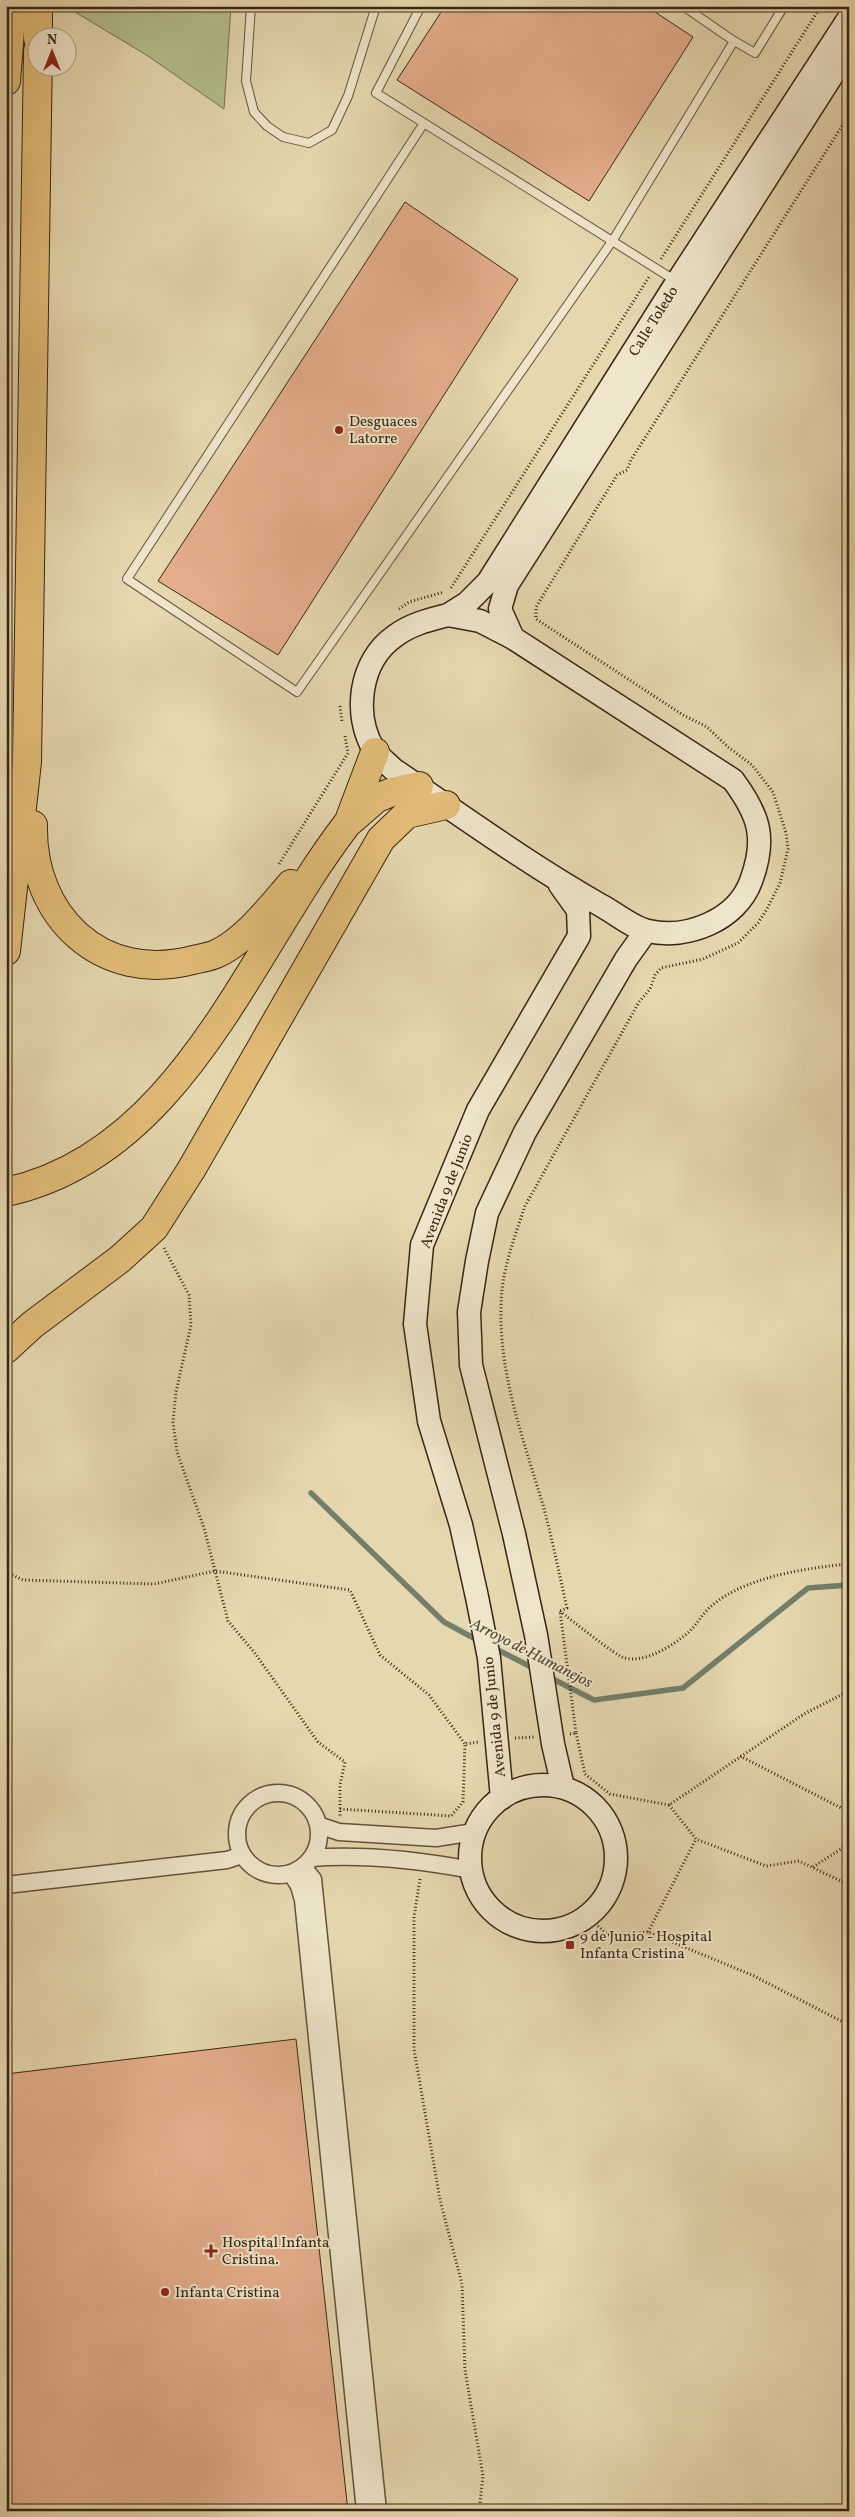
<svg xmlns="http://www.w3.org/2000/svg" width="855" height="2517" viewBox="0 0 855 2517" font-family="Vollkorn,serif">
  <style>
    .green { fill: #b4be8b; stroke: #767250 }
    .lines { fill: none; stroke-linecap: round; stroke-linejoin: round }
    .stream { stroke: #727f6b; stroke-width: 5.5 }
    .building { fill: #e4ad8b; stroke: #392615 }
    .service-casing { stroke: #64523b; stroke-width: 10 }
    .minor-casing { stroke: #64523b; stroke-width: 19 }
    .secondary-casing { stroke: #392615; stroke-width: 25 }
    .motorway-casing { stroke: #392615; stroke-width: 30 }
    .path { stroke: #392615; stroke-width: 3; stroke-dasharray: 1 2.5; stroke-linecap: butt }
    .service { stroke: #eee5ca; stroke-width: 8 }
    .minor { stroke: #eee5ca; stroke-width: 16 }
    .secondary { stroke: #eee5ca; stroke-width: 22 }
    .motorway { stroke: #e2bc77; stroke-width: 28 }
    .poi-dot { fill: #8f2418; stroke: #eee5ca; stroke-width: 2 }
    .labels { text-anchor: middle; stroke-width: 4; stroke-linejoin: round; paint-order: stroke }
    .street-label { font-size: 15px; fill: #392615; stroke: #eee5ca }
    .poi-label { font-size: 15px; fill: #392615; stroke: #eee5ca; text-anchor: start }
    .water-label { font-size: 16px; font-style: italic; fill: #514b39; stroke: #eee5ca }
  </style>
  <rect width="100%" height="100%" fill="#e5d7ae"/>
  <filter id="stains"><feTurbulence type="fractalNoise" baseFrequency=".004" numOctaves="4"/><feColorMatrix values="0 0 0 0 .2 0 0 0 0 .09 0 0 0 0 .02 0 0 0 .5 -.17"/></filter>
  <radialGradient id="worn" r=".72"><stop offset=".6" stop-color="#630" stop-opacity="0"/><stop offset="1" stop-color="#630" stop-opacity=".3"/></radialGradient>
  <path class="green" d="M65,6H231L224,109L148,56Z"/>
  <g class="lines">
    <path class="stream" d="M311,1493L444,1622L479,1641
      M494,1648L535,1669
      M547,1676L594,1700L683,1688L808,1588L849,1585"/>
  </g>
  <path class="building" d="M445,6H646L693,37L589,201L397,80Z
    M405,202L518,279L278,655L158,581Z
    M296,2039L348,2511H6V2074Z"/>
  <g class="lines">
    <defs>
      <path id="service" d="M251,6L246,81L254,112L267,126L283,137L309,143L332,130L348,96L376,6
        M421,6L376,93L676,281
        M734,41L755,53L784,6
        M424,123L127,579L297,692L613,240L734,41L683,6"/>
      <path id="minor" d="M237 1834a41 41 0 1 1 82 0a41 41 0 1 1-82 0Z
        M318,1825L339,1832L436,1838L474,1832
        M311,1858C365,1854 418,1860 471,1870
        M303,1867L313,1879L378,2511
        M291,1873L299,1886L303,1900L365,2511
        M6,1885L227,1860L242,1855"/>
      <path id="secondary" d="M448,615L480,621L513,638L733,780C759,815 767,838 751,881C737,920 687,940 648,931C633,928 615,913 602,906C530,865 462,816 393,769C387,763 379,757 374,750C353,715 359,661 395,636C411,624 429,620 448,615Z
        M448,615L467,603L488,582L677,282L849,18
        M513,638L500,609L507,585L849,49
        M470 1858a73 73 0 1 1 146 0a73 73 0 1 1-146 0Z
        M563,1787L553,1744L536,1635L514,1534L471,1365L469,1312L477,1261L487,1213L525,1132L626,959L646,931
        M502,1798L489,1658L477,1597L461,1525L429,1421L415,1324L422,1245L478,1110L579,936L578,910L560,885"/>
      <path id="motorway" d="M38,38V6
        M6,81L12,6
        M350,818L375,752
        M33,825C31,916 101,984 193,960C201,958 209,957 216,954C245,941 270,908 291,884
        M6,951L27,762L38,51
        M6,1192C182,1154 249,951 347,824L377,798L392,792L419,786
        M6,1349L32,1325L120,1259L154,1228L191,1170L381,839L407,814L446,805"/>
    </defs>
    <use href="#service" class="service-casing"/>
    <use href="#minor" class="minor-casing"/>
    <use href="#secondary" class="secondary-casing"/>
    <use href="#motorway" class="motorway-casing"/>
    <path class="path" d="M661,259L821,6
      M451,588L649,277
      M399,609L409,602L444,592
      M340,706L342,722
      M279,864L348,753L345,736
      M164,1248L189,1295L191,1325L176,1392L173,1422L177,1452L204,1528L228,1621L254,1652L318,1742L345,1762L340,1785V1816
      M6,1572L23,1580L154,1584L215,1571L350,1590L380,1655L429,1695L465,1744
      M560,1611C570,1619 617,1657 625,1658C643,1663 669,1648 684,1636C694,1629 700,1617 709,1608C743,1577 805,1568 849,1564
      M849,1691L804,1714L669,1805L696,1839L766,1866L799,1861L849,1885
      M576,1733L585,1774L610,1794L669,1805
      M570,1734L576,1733L560,1611L567,1608C559,1573 552,1538 543,1505C522,1435 495,1364 502,1290C505,1262 516,1233 525,1206L639,1002L650,989L655,975L661,968L703,959L738,943L758,923L767,909L780,883L788,849L786,833L773,792L752,765L728,747L707,727L683,715L536,619V607L617,475L627,470L631,460L849,115
      M515,1738L534,1737
      M740,1756L849,1812
      M340,1809L451,1816L463,1802L465,1744L479,1742
      M813,1867L849,1844
      M420,1879L414,1917V2049L440,2200L462,2284L465,2370L483,2476L479,2511
      M588,1916L607,1935L648,1932L752,1975L849,2025
      M648,1932L696,1839"/>
    <use href="#service" class="service"/>
    <use href="#minor" class="minor"/>
    <use href="#secondary" class="secondary"/>
    <use href="#motorway" class="motorway"/>
  </g>
  <g class="poi-dot">
    <circle cx="339" cy="430" r="5"/>
    <rect x="565" y="1940" width="10" height="10" rx="2.5"/>
    <path d="M208.5 2243.5h5v5h5v5h-5v5h-5v-5h-5v-5h5z"/>
    <circle cx="165" cy="2292" r="5"/>
  </g>
  <g class="labels">
    <g class="street-label">
      <text transform="translate(653 321) rotate(-58)" y="5">Calle Toledo</text>
      <text transform="translate(446 1191) rotate(-69)" y="5">Avenida 9 de Junio</text>
      <text transform="translate(494 1717) rotate(-96)" y="5">Avenida 9 de Junio</text>
    </g>
    <g class="poi-label">
      <text x="349" y="426">Desguaces<tspan x="349" dy="17">Latorre</tspan></text>
      <text x="580" y="1941">9 de Junio - Hospital<tspan x="580" dy="17">Infanta Cristina</tspan></text>
      <text x="222" y="2247">Hospital Infanta<tspan x="222" dy="17">Cristina.</tspan></text>
      <text x="175" y="2297">Infanta Cristina</text>
    </g>
    <g class="water-label">
      <text transform="translate(532 1652) rotate(27)" y="6">Arroyo de Humanejos</text>
    </g>
  </g>
  <rect width="855" height="2517" fill="none" stroke="#e5d7ae" stroke-width="25"/>
  <rect x="8" y="8" width="840" height="2502" fill="none" stroke="#392615" stroke-width="2.5"/>
  <rect x="12" y="12" width="830" height="2492" fill="none" stroke="#392615"/>
  <g transform="translate(52 52)"><circle r="24" fill="#eee5ca" stroke="#a69982"/>
  <path d="M0-4L9 19L0 12L-9 19Z" fill="#8f2418"/>
  <text y="-8" font-size="14" font-weight="bold" text-anchor="middle" fill="#392615">N</text>
  </g>
  <rect width="100%" height="100%" filter="url(#stains)"/>
  <rect width="100%" height="100%" fill="url(#worn)"/>
</svg>
